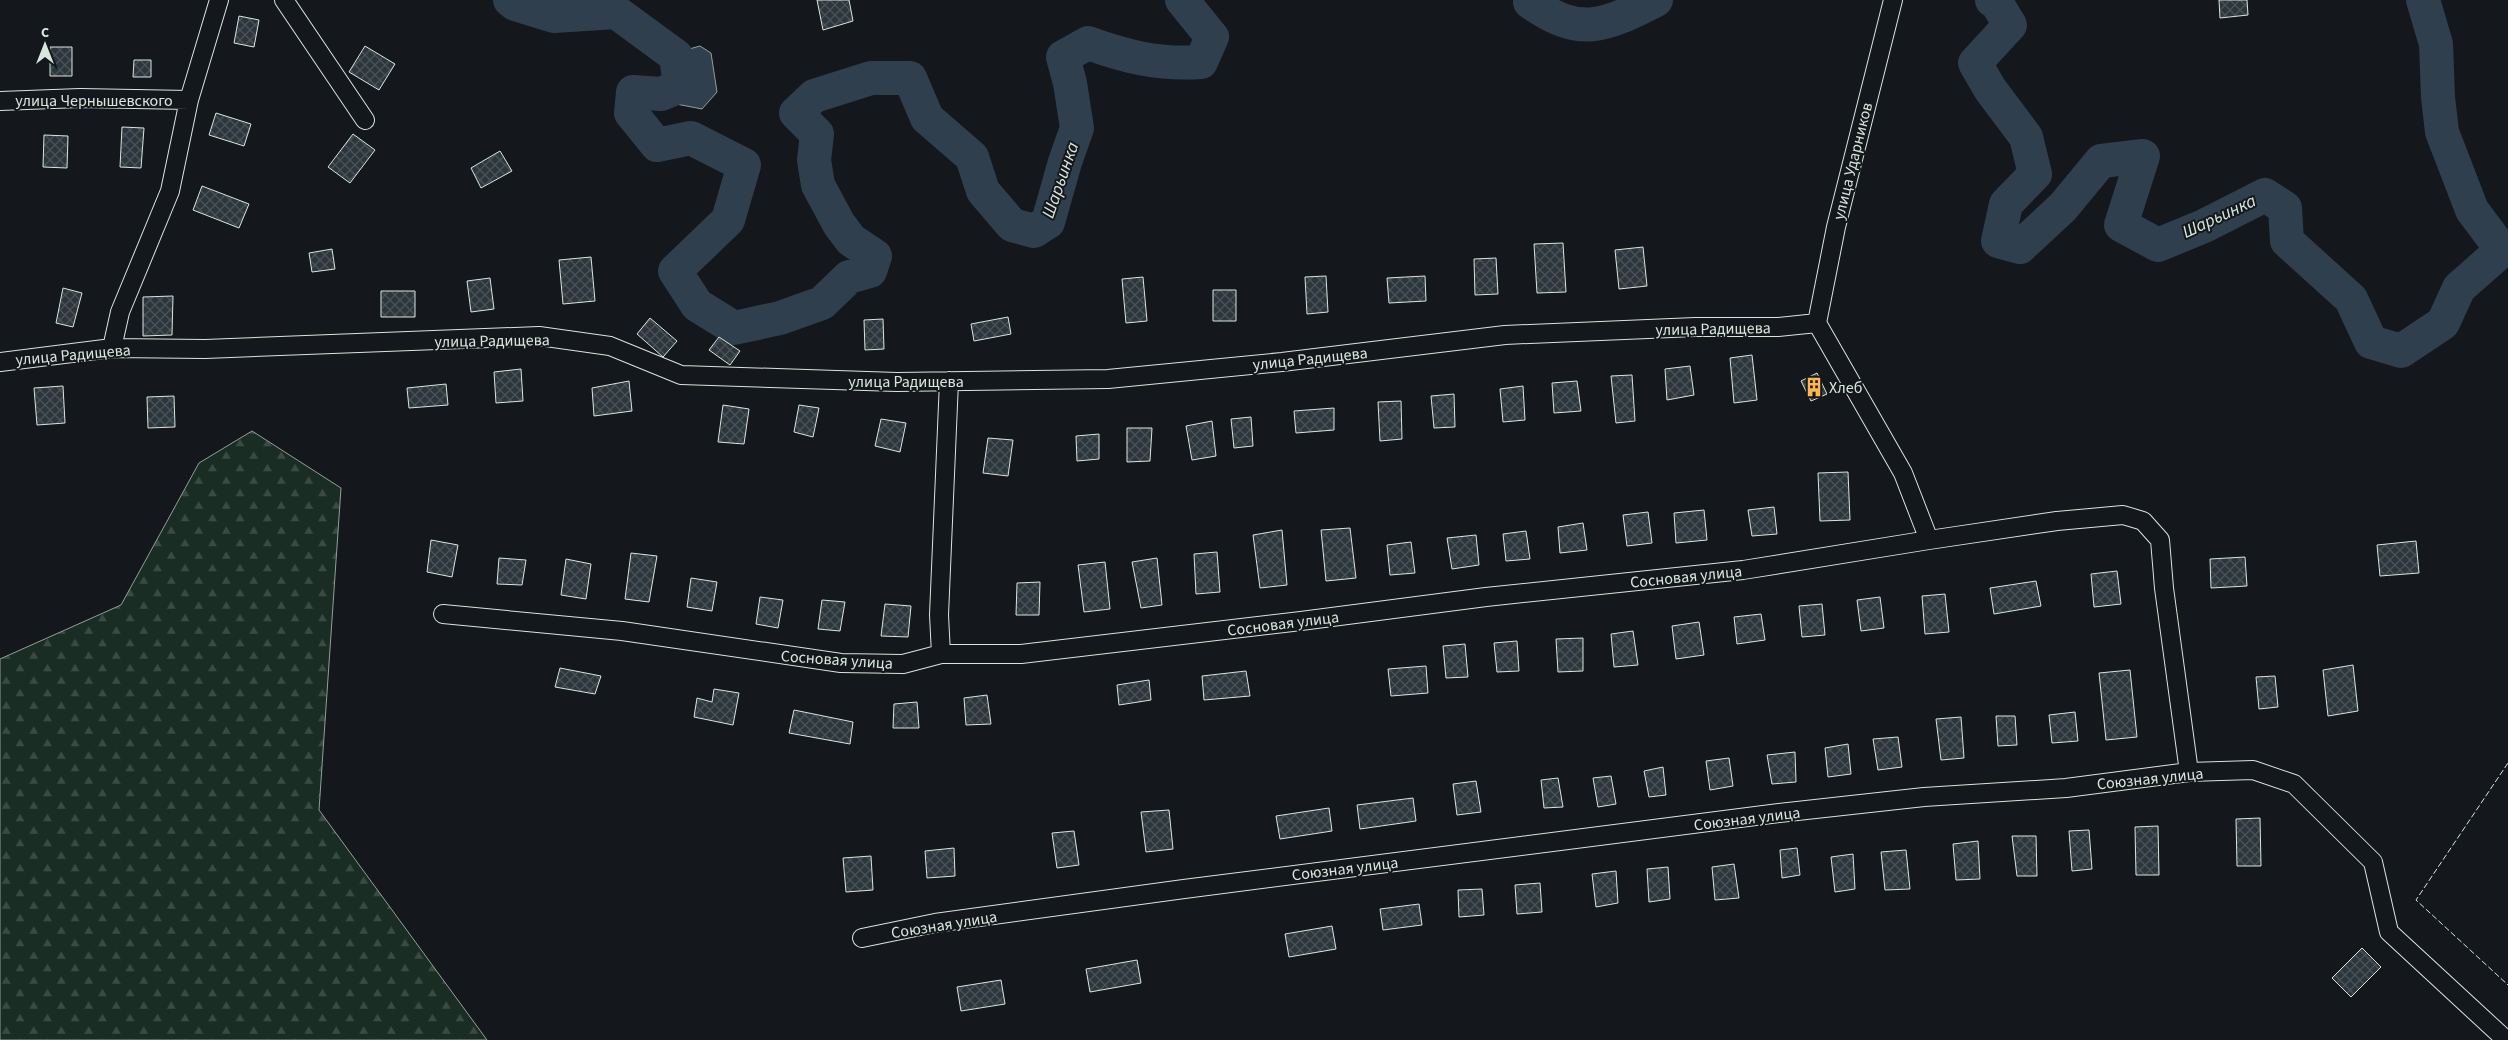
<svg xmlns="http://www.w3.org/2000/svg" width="2508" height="1040" viewBox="0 0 2508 1040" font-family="'Source Sans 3',sans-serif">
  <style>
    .forest { fill: url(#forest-firs); stroke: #939e99 }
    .water { fill: #2f3f4d; stroke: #939e99 }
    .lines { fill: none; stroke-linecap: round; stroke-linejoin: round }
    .river { stroke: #2f3f4d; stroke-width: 34 }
    .building { fill: url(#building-cross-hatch); stroke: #d8e6dc }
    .street-casing { stroke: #d8e6dc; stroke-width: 20 }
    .street { stroke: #14181c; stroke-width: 18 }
    .fence { stroke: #d8e6dc; stroke-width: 1; stroke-dasharray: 6 2.5; stroke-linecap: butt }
    .labels { text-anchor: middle; stroke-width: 4; stroke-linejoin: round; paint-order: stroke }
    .street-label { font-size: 16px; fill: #d8e6dc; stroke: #14181c }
    .poi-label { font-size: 16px; fill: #d8e6dc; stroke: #14181c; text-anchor: start }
    .water-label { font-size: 18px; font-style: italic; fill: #d8e6dc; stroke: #14181c }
  </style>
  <defs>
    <pattern id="forest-firs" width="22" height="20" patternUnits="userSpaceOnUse" patternTransform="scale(1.25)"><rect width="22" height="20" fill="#1a2d24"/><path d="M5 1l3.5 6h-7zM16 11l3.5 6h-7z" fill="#3b4b43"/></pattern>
    <pattern id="building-cross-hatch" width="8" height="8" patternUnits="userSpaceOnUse" patternTransform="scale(1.25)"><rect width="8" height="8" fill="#2c363c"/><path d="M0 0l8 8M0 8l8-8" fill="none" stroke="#4a5358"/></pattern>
  </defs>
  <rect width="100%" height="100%" fill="#14181c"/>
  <path class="forest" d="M252,431L341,488L319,810L487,1040H0V659L121,605L199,463Z"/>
  <path class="water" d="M700,46L711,53L717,92L702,109L666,102L668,83L680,86L682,51Z"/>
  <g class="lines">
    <path class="river" d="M510,0L515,4L554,16L616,12L676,56L680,86L661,94L633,92L631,113L657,145L691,138L744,165L728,220L675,271L697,305L734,328L780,318L822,303L849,277L870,271L875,256L851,240L839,224L818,185L814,160L817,134L796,113L814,96L871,78H910L927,118L972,157L983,191L1012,225L1034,231L1048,222L1065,162L1077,128L1070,83L1063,57L1088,43C1127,57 1159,65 1201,62L1212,37L1182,0
      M1531,0L1530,2C1580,38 1605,26 1656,0
      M1992,0L1996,2L2010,25L1975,63L1990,89L2026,137L2035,174L2006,204L1998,241L2020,247L2063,207L2101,161L2143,156L2121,225L2158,245L2204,226L2265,195L2285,208L2287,241L2351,299L2371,342L2401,351L2443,323L2459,288L2502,250L2472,210L2442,132L2438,97L2436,44L2423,0"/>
  </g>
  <path class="building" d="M817,0H849L853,21L823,30Z
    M2219,0H2247L2248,15L2220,18Z
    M239,16L259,20L254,47L234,43Z
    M365,46L395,64L379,90L349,72Z
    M50,47H72V76H50Z
    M134,60H151V77H133Z
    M216,113L251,124L244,146L209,135Z
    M122,127L144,128L141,168L120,167Z
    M353,134L375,150L350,183L328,167Z
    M44,135L68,136L67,168L43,167Z
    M500,151L512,171L481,188L471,168Z
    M202,186L249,204L239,228L193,210Z
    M1563,243L1566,292L1537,293L1534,244Z
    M1643,247L1647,286L1619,289L1615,250Z
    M332,249L335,269L312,272L309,253Z
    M591,257L595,301L563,304L559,260Z
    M1496,258L1498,294L1475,295L1474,259Z
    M1326,276L1328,312L1307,314L1305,277Z
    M1425,276L1426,301L1389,303L1387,278Z
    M1143,277L1147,321L1126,323L1122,279Z
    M490,278L494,309L471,312L467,281Z
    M63,288L82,293L73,327L56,323Z
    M1213,290H1236V321H1213Z
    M381,291H415V317H381Z
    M173,296L172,335L143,336V297Z
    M1008,317L1011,334L974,341L971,324Z
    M650,318L677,341L663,357L637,334Z
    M883,319L884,349L865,350L864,320Z
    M719,337L740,351L730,365L709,350Z
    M1752,355L1757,400L1734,403L1730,358Z
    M1690,366L1694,395L1667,400L1665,369Z
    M521,369L523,401L496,403L494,372Z
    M1817,373L1827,394L1811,401L1801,381Z
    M1632,375L1635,421L1616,423L1611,376Z
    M629,381L632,411L594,416L592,388Z
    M1577,381L1581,411L1554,413L1552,383Z
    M446,384L448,405L409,408L407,388Z
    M63,386L65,423L37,425L34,388Z
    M1523,386L1525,420L1503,422L1500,389Z
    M1454,394L1455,427L1434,428L1431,396Z
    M174,396L175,427L148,428L147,397Z
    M1401,401L1402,439L1380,441L1378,402Z
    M723,405L749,409L744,444L718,442Z
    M799,405L819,408L813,437L794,432Z
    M1334,408V430L1296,433L1294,411Z
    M1251,417L1253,446L1234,448L1231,419Z
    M881,419L906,423L900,452L875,446Z
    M1212,421L1216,456L1192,460L1186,426Z
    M1127,428H1152L1150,461L1127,462Z
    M1099,434V459L1077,461L1076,436Z
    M988,438L1013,440L1008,476L983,473Z
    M1848,472L1850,520L1820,521L1818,473Z
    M1774,507L1777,534L1752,536L1748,510Z
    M1704,510L1707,540L1676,543L1674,513Z
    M1648,512L1652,543L1627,546L1623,515Z
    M1583,523L1587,550L1560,553L1558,527Z
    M1350,528L1356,578L1326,581L1321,530Z
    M1282,530L1287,585L1260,588L1253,535Z
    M1526,531L1530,559L1506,561L1503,534Z
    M1476,535L1479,565L1452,569L1447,538Z
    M431,540L458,545L452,577L427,572Z
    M2416,541L2419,573L2380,576L2377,545Z
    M1411,542L1415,573L1390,575L1387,545Z
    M1217,552L1220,592L1196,594L1194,554Z
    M631,553L657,556L649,602L625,599Z
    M2245,557L2247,586L2211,588L2210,559Z
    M499,558L526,560L522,585L497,584Z
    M1157,558L1162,605L1141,608L1132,562Z
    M566,559L591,564L586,599L561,595Z
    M1105,562L1110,609L1084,612L1078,565Z
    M2117,571L2121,604L2094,607L2091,574Z
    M691,578L717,582L712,611L687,607Z
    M2036,581L2041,606L1994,614L1990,588Z
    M1040,582L1039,615H1016L1017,583Z
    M1945,594L1949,632L1925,634L1922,596Z
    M760,597L783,600L778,628L756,624Z
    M1880,597L1884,628L1861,631L1857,600Z
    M822,600L845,602L840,631L818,629Z
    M885,604L911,606L908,637L881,636Z
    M1822,604L1825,635L1802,637L1799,606Z
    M1761,614L1765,640L1737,644L1734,617Z
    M1699,622L1704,655L1676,659L1672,626Z
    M1633,631L1638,665L1614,667L1611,634Z
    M1583,638V671L1558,672L1556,639Z
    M1517,641L1519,671L1497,672L1494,643Z
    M1465,644L1468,677L1446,678L1443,646Z
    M2353,665L2358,711L2328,716L2323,670Z
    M1426,666L1428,693L1391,696L1388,669Z
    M560,668L601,676L595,694L555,687Z
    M2130,670L2137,737L2106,740L2099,673Z
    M1246,671L1250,696L1204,700L1202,676Z
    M2275,676L2278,707L2259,709L2256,677Z
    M1149,680L1151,700L1119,705L1117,685Z
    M714,689L739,693L733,725L694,717L697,698L712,702Z
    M987,695L991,724L966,725L964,698Z
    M917,702L919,728H893L894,704Z
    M794,710L853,722L850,744L789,733Z
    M2075,712L2078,741L2052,743L2049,715Z
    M1996,716H2015L2017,745L1998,746Z
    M1961,717L1964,758L1941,760L1936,719Z
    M1898,737L1902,767L1878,770L1873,739Z
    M1848,744L1851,774L1828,777L1825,748Z
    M1795,752L1796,782L1772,784L1767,755Z
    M1729,758L1733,786L1710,790L1706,761Z
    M1663,767L1666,795L1649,797L1644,771Z
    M1611,776L1616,804L1598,807L1593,778Z
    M1558,778L1563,807L1544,808L1541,780Z
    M1476,781L1481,812L1457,815L1453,784Z
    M1413,798L1416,821L1360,829L1357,805Z
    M1329,808L1332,831L1280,839L1276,816Z
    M1169,810L1173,849L1146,852L1141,812Z
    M2260,818L2261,866H2237L2236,819Z
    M2158,826L2159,875H2136L2135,827Z
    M2089,830L2092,869L2072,871L2069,831Z
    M1074,831L1079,865L1057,868L1052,833Z
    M2012,836H2036L2037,876H2017Z
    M1978,841L1980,879L1956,880L1953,844Z
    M954,848L955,876L927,878L925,851Z
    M1797,848L1800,875L1782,878L1780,850Z
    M1906,850L1910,889L1885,890L1881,852Z
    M1853,854L1855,889L1835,892L1831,857Z
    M871,856L873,890L846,892L843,858Z
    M1734,864L1739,898L1715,900L1712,867Z
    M1668,867L1670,899L1649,902L1647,869Z
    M1616,871L1618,903L1596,907L1592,874Z
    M1540,883L1542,912L1517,914L1515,885Z
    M1482,889L1484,915L1459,917L1458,890Z
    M1419,904L1422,925L1383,930L1380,909Z
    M1332,926L1336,949L1289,957L1285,934Z
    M2362,948L2381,967L2351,997L2332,978Z
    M1137,960L1141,983L1090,992L1086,969Z
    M1001,980L1005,1004L961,1011L957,987Z"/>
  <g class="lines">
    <defs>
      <path id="street" d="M284,0L365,120
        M0,101L80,98L189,100
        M1817,323L1836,227L1893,0
        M1817,323L1903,473L1929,540
        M112,348L120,312L170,191L189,100L219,0
        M0,362L112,348L205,349L539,336L610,346L681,375L897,382L1108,379L1282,362L1505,335L1695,327H1778L1817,323
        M443,614L622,631L841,663L903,664L941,654H1021L1301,621L1486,597L1743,570L1929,540L2057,521L2123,515L2143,521L2160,540L2164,588L2189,772
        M941,654L939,615L949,381
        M862,938L935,923L1184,889L1779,813L1924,797L2066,788L2189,772L2253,770L2294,784L2373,862L2389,932L2506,1040"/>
    </defs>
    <use href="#street" class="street-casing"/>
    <use href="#street" class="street"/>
    <path class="fence" d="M2508,763L2416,900L2508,985"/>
  </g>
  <defs>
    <symbol id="building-bare" viewBox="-9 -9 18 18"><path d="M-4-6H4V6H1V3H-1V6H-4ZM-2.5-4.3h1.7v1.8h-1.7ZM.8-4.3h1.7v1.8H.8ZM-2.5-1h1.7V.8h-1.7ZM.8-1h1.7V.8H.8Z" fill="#ffb74d" stroke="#14181c" stroke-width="2.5" paint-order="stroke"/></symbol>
  </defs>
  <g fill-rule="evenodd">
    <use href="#building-bare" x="1800" y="373" width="28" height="28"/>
  </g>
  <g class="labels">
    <g class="street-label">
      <text x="94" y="106">улица Чернышевского</text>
      <text transform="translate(1852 161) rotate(-76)" y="6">улица Ударников</text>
      <text transform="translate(1713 328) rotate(-1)" y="6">улица Радищева</text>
      <text transform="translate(492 340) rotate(-1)" y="6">улица Радищева</text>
      <text transform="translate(73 354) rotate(-5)" y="6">улица Радищева</text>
      <text transform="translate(1310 358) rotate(-6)" y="6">улица Радищева</text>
      <text x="906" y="387">улица Радищева</text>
      <text transform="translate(1686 576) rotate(-6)" y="6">Сосновая улица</text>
      <text transform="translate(1283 623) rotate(-7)" y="6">Сосновая улица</text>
      <text transform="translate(837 659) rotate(4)" y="6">Сосновая улица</text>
      <text transform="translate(2150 778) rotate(-6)" y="6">Союзная улица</text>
      <text transform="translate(1747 818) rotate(-7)" y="6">Союзная улица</text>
      <text transform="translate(1345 868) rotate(-7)" y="6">Союзная улица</text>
      <text transform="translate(944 924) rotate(-9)" y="6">Союзная улица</text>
    </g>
    <g class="poi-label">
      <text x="1829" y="393">Хлеб</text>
    </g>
    <g class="water-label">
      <text transform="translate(1060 180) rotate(-71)" y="6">Шарьинка</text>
      <text transform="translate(2219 216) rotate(-25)" y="6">Шарьинка</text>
    </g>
  </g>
  <g transform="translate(45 45)" stroke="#14181c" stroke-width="4" paint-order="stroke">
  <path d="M0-4L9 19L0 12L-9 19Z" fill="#d8e6dc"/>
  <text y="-8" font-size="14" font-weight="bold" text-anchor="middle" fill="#d8e6dc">С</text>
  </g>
</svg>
